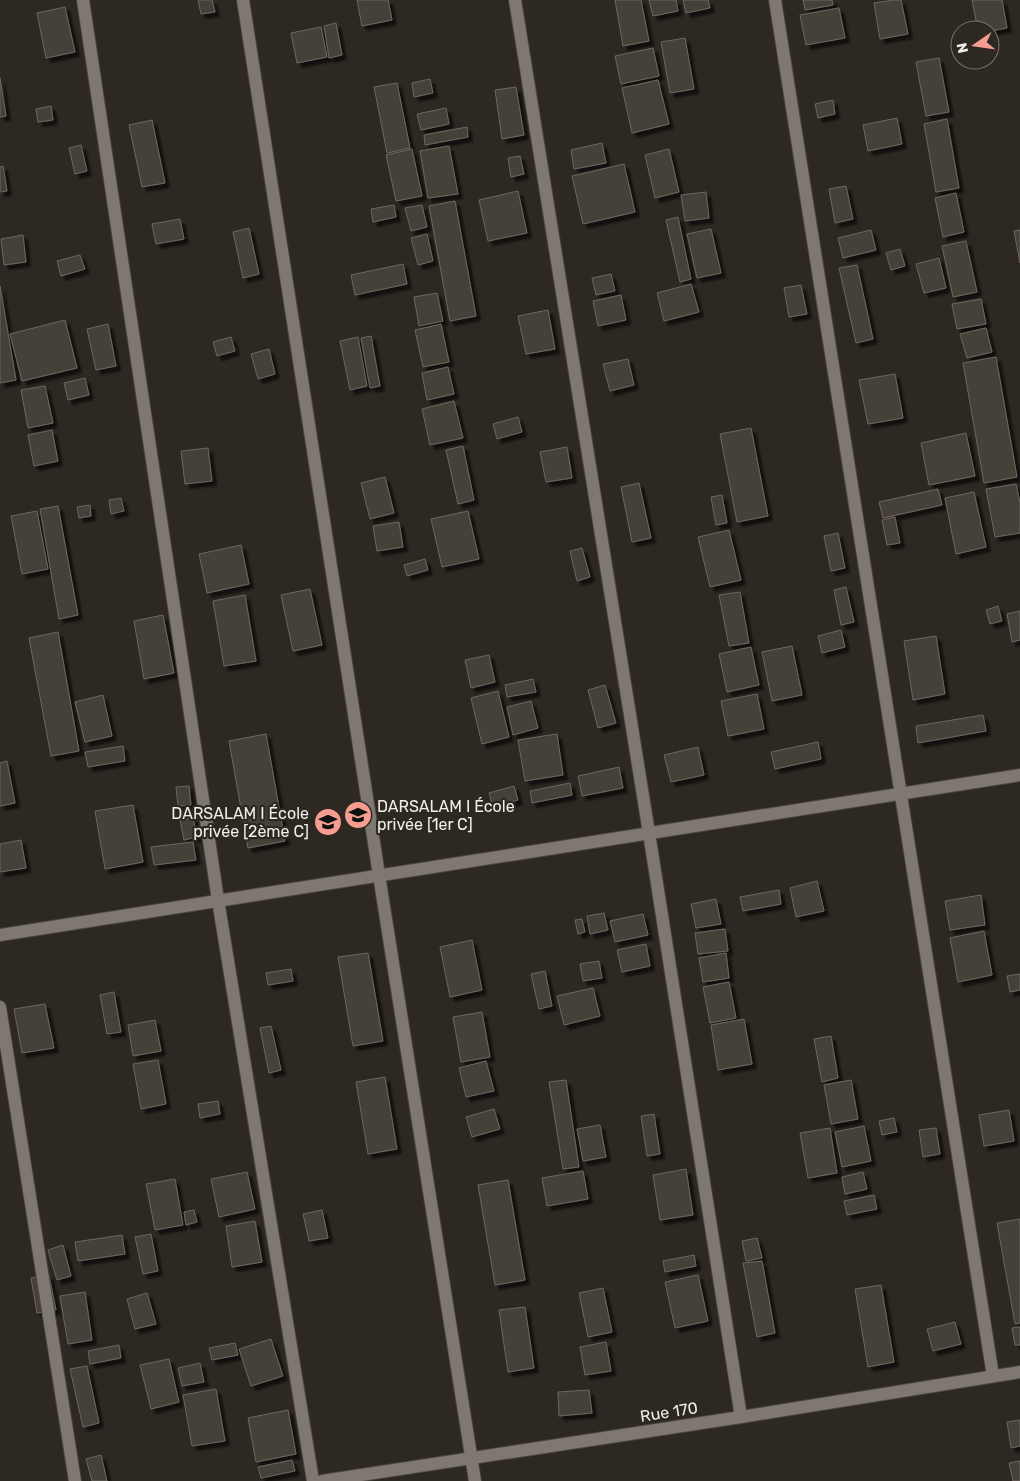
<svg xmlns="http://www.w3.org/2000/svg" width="1020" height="1481" viewBox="0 0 1020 1481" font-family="Rubik,sans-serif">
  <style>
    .building { fill: #453f39; stroke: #6e6760; filter: url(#shadow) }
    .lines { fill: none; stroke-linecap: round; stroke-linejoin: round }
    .minor-casing { stroke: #4b4540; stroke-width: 14 }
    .minor { stroke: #7f7871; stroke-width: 12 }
    .labels { text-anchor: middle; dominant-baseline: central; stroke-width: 4.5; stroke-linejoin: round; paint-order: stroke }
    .poi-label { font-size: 16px; fill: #f1ede9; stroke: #2d2822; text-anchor: start }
    .street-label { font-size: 16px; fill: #f1ede9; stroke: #2d2822 }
  </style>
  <defs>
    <filter id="shadow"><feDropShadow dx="4.5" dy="4.5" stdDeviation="1" flood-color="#0009"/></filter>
  </defs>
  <rect width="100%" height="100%" fill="#2d2822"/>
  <g class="building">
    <polygon points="198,0 212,0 215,12 201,14"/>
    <polygon points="357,0 388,0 392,20 362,26"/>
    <polygon points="615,0 641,0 649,41 623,46"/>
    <polygon points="649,0 676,0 678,11 653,16"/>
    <polygon points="683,0 708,0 710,8 686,13"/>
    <polygon points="803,0 832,0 833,5 805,10"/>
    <polygon points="894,0 901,0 908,34 880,39 874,3"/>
    <polygon points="972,0 1002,0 1007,28 990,31 990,30 978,30"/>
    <polygon points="65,7 75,52 46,58 37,13"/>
    <polygon points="839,8 845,38 806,45 800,15"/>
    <polygon points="336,23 342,55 329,58 324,26"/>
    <polygon points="321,27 327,57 297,63 291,33"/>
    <polygon points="685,38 694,89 670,93 661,42"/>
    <polygon points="653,48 659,76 621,84 615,56"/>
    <polygon points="939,58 949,112 926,116 916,62"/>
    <polygon points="0,78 6,116 0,117"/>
    <polygon points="430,79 433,93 414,97 412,83"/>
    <polygon points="658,80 669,124 632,133 622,88"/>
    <polygon points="397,83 410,148 387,153 374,87"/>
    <polygon points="516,87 524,135 502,139 495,90"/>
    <polygon points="833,100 835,114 818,118 815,104"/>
    <polygon points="51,106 53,120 38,122 36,109"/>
    <polygon points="446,108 449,124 421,130 417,114"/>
    <polygon points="897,118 902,144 868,151 863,125"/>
    <polygon points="947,119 959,188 936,192 924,124"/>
    <polygon points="152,120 165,183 142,187 129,125"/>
    <polygon points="467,127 468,137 425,145 424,135"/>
    <polygon points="602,143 606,163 574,169 571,150"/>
    <polygon points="81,145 87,171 75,174 69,148"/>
    <polygon points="449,146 458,194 428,198 420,151"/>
    <polygon points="412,149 422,196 396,201 386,155"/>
    <polygon points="669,149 679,192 655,198 645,155"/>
    <polygon points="520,156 524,174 511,177 508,158"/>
    <polygon points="624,164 635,212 583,224 572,176"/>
    <polygon points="3,166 7,191 0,192 0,167"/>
    <polygon points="846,186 853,219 835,223 829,189"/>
    <polygon points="518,191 527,233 488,241 479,200"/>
    <polygon points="706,192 709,218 685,221 681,195"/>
    <polygon points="956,193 964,232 943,237 935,198"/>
    <polygon points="455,201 476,316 450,321 429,206"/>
    <polygon points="394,205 396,217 373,222 371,209"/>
    <polygon points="422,205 427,227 411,231 405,208"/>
    <polygon points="678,217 691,279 680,282 666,220"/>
    <polygon points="180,219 184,239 156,244 152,224"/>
    <polygon points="249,228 259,274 243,278 233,232"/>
    <polygon points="711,229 721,273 697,278 687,234"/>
    <polygon points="871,230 876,250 843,258 838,238"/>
    <polygon points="1020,230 1020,263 1014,231"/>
    <polygon points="427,234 433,261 418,265 411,238"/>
    <polygon points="23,235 26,262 4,265 1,239"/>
    <polygon points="966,241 977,292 953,297 942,246"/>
    <polygon points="900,249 905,266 891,270 886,253"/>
    <polygon points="80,255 85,269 61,276 57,261"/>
    <polygon points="939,258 946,288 924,293 916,264"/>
    <polygon points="403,264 407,284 355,295 351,275"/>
    <polygon points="857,265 873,339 856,343 839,268"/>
    <polygon points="611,274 615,291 596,295 592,278"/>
    <polygon points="691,284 699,312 664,321 657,293"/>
    <polygon points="801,285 807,314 789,317 784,288"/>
    <polygon points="0,286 16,380 0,383"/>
    <polygon points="437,293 443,321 419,326 414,297"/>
    <polygon points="621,295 626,320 598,326 593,301"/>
    <polygon points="981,299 986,324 957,329 952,304"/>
    <polygon points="548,310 555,349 526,354 518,316"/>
    <polygon points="65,320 77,368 22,381 10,334"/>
    <polygon points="108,324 116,366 96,370 87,329"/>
    <polygon points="441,324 449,362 423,367 415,330"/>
    <polygon points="986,328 992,352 967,358 960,334"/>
    <polygon points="371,336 380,386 370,388 361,338"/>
    <polygon points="231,337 235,351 217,356 213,342"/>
    <polygon points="358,337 367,386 350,390 340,341"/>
    <polygon points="269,349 275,374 258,379 251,354"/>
    <polygon points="996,357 1017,477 984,483 963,363"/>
    <polygon points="628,359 634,385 610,391 603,364"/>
    <polygon points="448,367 454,394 427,400 422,373"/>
    <polygon points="895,374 903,418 868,424 859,380"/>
    <polygon points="85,378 89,395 68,400 64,383"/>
    <polygon points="45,386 53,423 28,428 21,390"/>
    <polygon points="454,401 463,438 430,445 422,409"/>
    <polygon points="518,417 522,432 497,439 493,424"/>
    <polygon points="751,428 768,516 737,522 720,434"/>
    <polygon points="52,430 58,461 34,466 28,435"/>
    <polygon points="966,433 975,476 929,485 921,443"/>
    <polygon points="463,446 474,500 458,504 446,450"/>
    <polygon points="567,447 572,478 546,482 540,452"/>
    <polygon points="208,448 212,481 185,484 181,451"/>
    <polygon points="385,477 394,513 370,519 361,483"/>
    <polygon points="639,483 651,538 632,542 621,487"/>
    <polygon points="1016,484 1020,503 1020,533 995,537 986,489"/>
    <polygon points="938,489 942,505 883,518 879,502"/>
    <polygon points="974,492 986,547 956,554 945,498"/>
    <polygon points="722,495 727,523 716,525 711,497"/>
    <polygon points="121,498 124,511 111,514 109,500"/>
    <polygon points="90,505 91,516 79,518 77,507"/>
    <polygon points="58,506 78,615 59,619 40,509"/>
    <polygon points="37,511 48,569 22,574 11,516"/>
    <polygon points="468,511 479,559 442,567 431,519"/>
    <polygon points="895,517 900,543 887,545 882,520"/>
    <polygon points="399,522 403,547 377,551 373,526"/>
    <polygon points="729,530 741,580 710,587 698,537"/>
    <polygon points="838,533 845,568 831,571 824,536"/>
    <polygon points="241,545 249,584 207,593 199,554"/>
    <polygon points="582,548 590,577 577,581 570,551"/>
    <polygon points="425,559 428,570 407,576 404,565"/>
    <polygon points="846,587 854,622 841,625 834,590"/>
    <polygon points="310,589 322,645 293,651 281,595"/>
    <polygon points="740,592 749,643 729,646 719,595"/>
    <polygon points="245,595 256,661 224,666 213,601"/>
    <polygon points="998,606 1002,621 990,624 986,610"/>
    <polygon points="1020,611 1020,640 1012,642 1007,614"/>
    <polygon points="163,615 174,673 144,679 134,621"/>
    <polygon points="841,630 845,647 822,653 818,636"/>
    <polygon points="58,632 79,751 51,756 29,638"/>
    <polygon points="936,636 945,694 913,700 904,641"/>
    <polygon points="792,646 802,695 772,701 762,652"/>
    <polygon points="751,647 759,685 727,692 719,654"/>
    <polygon points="489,655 495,682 471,688 465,660"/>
    <polygon points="533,679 536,692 507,697 505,685"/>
    <polygon points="605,685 616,723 598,728 588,690"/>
    <polygon points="498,691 509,737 482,744 471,698"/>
    <polygon points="757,694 764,729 728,736 721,701"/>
    <polygon points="103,695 112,736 85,742 75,702"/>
    <polygon points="531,701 538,728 513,735 507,707"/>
    <polygon points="983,715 986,731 918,743 916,726"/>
    <polygon points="266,734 285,841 248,848 229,741"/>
    <polygon points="557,734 563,775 525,781 518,740"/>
    <polygon points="818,742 821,759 775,769 771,752"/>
    <polygon points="123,746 125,761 88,767 85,752"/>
    <polygon points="698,747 704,775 671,782 664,755"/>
    <polygon points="7,761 15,803 0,806 0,763"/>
    <polygon points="619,767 623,788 582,796 578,776"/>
    <polygon points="570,783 572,795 532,803 530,791"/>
    <polygon points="189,786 191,805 178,806 176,787"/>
    <polygon points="514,786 518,800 493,807 489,793"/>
    <polygon points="133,805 143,862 105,869 95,811"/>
    <polygon points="193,818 197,837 184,840 180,820"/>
    <polygon points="21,840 26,868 0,872 0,844"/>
    <polygon points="193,842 196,860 154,865 151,847"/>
    <polygon points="817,881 824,911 796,917 790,888"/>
    <polygon points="779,890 781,904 743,911 740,897"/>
    <polygon points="981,895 985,925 950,930 945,901"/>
    <polygon points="716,899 721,924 696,928 691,904"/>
    <polygon points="604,913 608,930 590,934 587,916"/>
    <polygon points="643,914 648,935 615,942 610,921"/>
    <polygon points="582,919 585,932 578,934 575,920"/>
    <polygon points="725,929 728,951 698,954 695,933"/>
    <polygon points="984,931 992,975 958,982 950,938"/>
    <polygon points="472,940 482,990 450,997 440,947"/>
    <polygon points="646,944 650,966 622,972 617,950"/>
    <polygon points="368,953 383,1041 353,1046 338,957"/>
    <polygon points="726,953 729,978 703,982 699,958"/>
    <polygon points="599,961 602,978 583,981 580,964"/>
    <polygon points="291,969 293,981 268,985 266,973"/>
    <polygon points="545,971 552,1006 539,1009 531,974"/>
    <polygon points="1020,974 1020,990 1010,992 1007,976"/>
    <polygon points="729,982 736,1018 710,1023 703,987"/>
    <polygon points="593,988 600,1016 564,1025 557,996"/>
    <polygon points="114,992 121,1032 107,1034 100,995"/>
    <polygon points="45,1004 54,1048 22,1053 14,1009"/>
    <polygon points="482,1012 490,1057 461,1062 453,1017"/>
    <polygon points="744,1019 752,1064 718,1070 711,1025"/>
    <polygon points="155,1020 161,1051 133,1056 128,1025"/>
    <polygon points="271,1026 281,1070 269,1073 260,1028"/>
    <polygon points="831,1036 838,1078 822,1082 814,1039"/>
    <polygon points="158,1060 166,1104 141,1109 133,1064"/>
    <polygon points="486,1061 494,1091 466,1097 459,1068"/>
    <polygon points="385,1077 397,1149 368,1154 356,1082"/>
    <polygon points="566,1080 579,1167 563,1169 549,1082"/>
    <polygon points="851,1080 858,1119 831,1124 824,1085"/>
    <polygon points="218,1101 220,1114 200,1118 198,1104"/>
    <polygon points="494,1109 500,1129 472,1137 466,1117"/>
    <polygon points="1009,1110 1014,1141 984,1146 979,1115"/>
    <polygon points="654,1114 660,1154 647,1156 641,1116"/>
    <polygon points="894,1118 897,1132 882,1135 879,1121"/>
    <polygon points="600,1125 606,1157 583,1161 577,1129"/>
    <polygon points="864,1126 871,1161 842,1167 835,1132"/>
    <polygon points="830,1128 837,1173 808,1178 800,1133"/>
    <polygon points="936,1128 940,1154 923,1157 919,1130"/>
    <polygon points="686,1169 693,1215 660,1220 653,1175"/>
    <polygon points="583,1171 588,1199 547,1206 542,1178"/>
    <polygon points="247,1172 255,1209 219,1217 211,1179"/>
    <polygon points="863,1172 867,1189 845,1194 842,1177"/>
    <polygon points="175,1179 183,1225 155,1230 146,1184"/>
    <polygon points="508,1180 525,1280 495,1285 478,1185"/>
    <polygon points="874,1195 877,1209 847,1215 844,1201"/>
    <polygon points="194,1210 197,1222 186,1225 184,1212"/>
    <polygon points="322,1210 328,1238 309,1241 303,1214"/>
    <polygon points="1020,1219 1020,1323 1015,1324 997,1223"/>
    <polygon points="255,1221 262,1262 232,1267 226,1226"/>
    <polygon points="151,1234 158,1271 143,1274 135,1237"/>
    <polygon points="122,1235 125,1254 78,1261 75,1242"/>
    <polygon points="757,1238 762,1258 746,1261 742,1241"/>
    <polygon points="63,1245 71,1276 57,1280 48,1250"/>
    <polygon points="694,1255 696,1266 665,1272 663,1261"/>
    <polygon points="762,1261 775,1333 757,1337 743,1263"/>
    <polygon points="49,1275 56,1310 37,1313 31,1278"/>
    <polygon points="698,1275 708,1321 675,1328 665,1282"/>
    <polygon points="881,1285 894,1362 868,1367 855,1289"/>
    <polygon points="603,1288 612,1332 588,1337 579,1293"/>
    <polygon points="85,1292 92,1340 68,1344 60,1296"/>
    <polygon points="147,1293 156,1324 135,1329 127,1299"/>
    <polygon points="525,1307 534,1368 508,1372 499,1310"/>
    <polygon points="955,1322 961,1344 933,1351 927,1329"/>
    <polygon points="1020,1327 1020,1345 1015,1345 1012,1328"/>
    <polygon points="271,1339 283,1376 251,1386 239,1349"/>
    <polygon points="606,1342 611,1371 585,1375 580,1347"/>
    <polygon points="235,1343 238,1355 212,1360 209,1348"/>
    <polygon points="119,1345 121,1358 90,1364 88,1351"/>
    <polygon points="169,1359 179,1402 151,1409 140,1365"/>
    <polygon points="200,1363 204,1382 182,1386 178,1368"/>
    <polygon points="87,1366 99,1423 83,1427 70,1369"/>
    <polygon points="216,1389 225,1441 192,1446 183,1395"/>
    <polygon points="589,1390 592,1413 559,1416 558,1392"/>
    <polygon points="288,1410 296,1454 256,1462 248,1418"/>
    <polygon points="1020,1420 1020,1446 1011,1448 1007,1422"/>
    <polygon points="101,1455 107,1481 92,1481 86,1459"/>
    <polygon points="292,1460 295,1471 261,1478 258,1467"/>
    <polygon points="1020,1461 1020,1481 1013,1481 1009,1463"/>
  </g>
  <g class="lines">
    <g class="minor-casing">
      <g id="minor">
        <polyline points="83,0 218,900 313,1481"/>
        <polyline points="243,0 379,875 475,1481"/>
        <polyline points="515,0 649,833 741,1417"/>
        <polyline points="775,0 993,1376"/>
        <polyline points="0,935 1020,775"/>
        <polyline points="0,1007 75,1481"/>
        <polyline points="322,1481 741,1417 1020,1372"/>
      </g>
    </g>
    <use href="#minor" class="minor"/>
  </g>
  <defs>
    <g id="school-disc" transform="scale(1.4375)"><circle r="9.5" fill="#f59d90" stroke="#2d2822"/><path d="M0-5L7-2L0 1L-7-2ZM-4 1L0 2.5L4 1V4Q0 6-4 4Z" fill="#111"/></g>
  </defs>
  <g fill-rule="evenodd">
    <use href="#school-disc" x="358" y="815"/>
    <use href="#school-disc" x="328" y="822"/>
  </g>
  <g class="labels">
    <g class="poi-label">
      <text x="377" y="806">DARSALAM I École<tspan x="377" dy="18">privée [1er C]</tspan></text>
      <text x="309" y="813" text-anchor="end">DARSALAM I École<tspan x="309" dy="18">privée [2ème C]</tspan></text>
    </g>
    <g class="street-label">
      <text transform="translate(669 1412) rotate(-9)">Rue 170</text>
    </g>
  </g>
  <g transform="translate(975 45) rotate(257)"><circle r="24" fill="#2d2822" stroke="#7b7772"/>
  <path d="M0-4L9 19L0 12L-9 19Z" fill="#f59d90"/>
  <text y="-8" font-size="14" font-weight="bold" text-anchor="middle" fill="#f1ede9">N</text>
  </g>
</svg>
